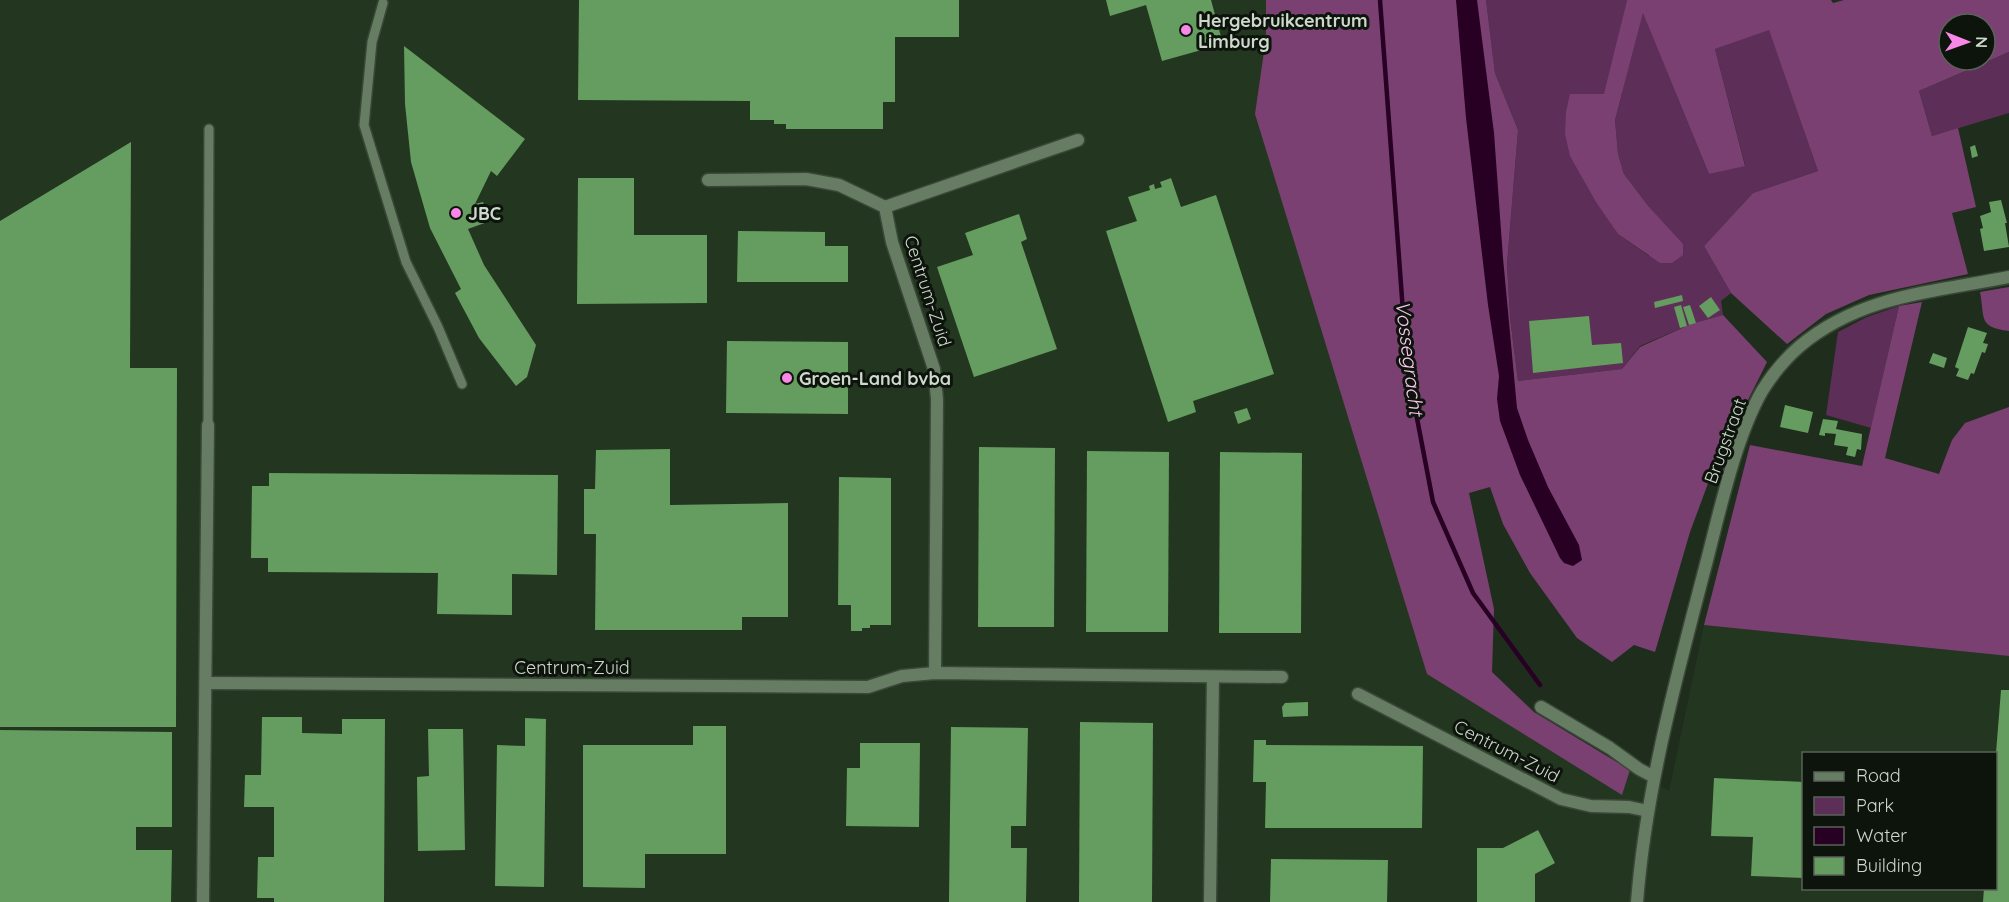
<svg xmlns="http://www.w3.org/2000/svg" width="2009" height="902" viewBox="0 0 2009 902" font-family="Quicksand,sans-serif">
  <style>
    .built { fill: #233720; fill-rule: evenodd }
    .green { fill: #5d2e57 }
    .forest { fill: #7b4072; fill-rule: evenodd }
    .water { fill: #280024 }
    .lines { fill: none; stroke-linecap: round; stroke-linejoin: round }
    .stream { stroke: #280024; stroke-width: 4.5 }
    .building { fill: #659c5f }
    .service-casing { stroke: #3a4838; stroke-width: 12 }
    .minor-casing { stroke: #3a4838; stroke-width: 15 }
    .tertiary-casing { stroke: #3a4838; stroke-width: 15 }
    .service { stroke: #667d63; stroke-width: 9 }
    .minor { stroke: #667d63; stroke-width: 12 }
    .tertiary { stroke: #667d63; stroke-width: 12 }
    .poi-dot { fill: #f987e8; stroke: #0d140c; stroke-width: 2 }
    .labels { text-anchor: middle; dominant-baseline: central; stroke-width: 6; stroke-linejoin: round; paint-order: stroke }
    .poi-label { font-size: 18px; font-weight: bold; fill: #ced8cc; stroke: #0d140c; text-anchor: start }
    .street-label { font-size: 18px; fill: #ced8cc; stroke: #0d140c }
    .water-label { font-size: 20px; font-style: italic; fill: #fcc7f2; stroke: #0d140c }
  </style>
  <rect width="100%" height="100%" fill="#1e2d1c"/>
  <path class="built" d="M0,0H1266V38L1427,674L1622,794L1630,770L1669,791L1704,625L2009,656V902H0ZM1804,754H1996V888H1804Z"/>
  <g class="green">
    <polygon points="1486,0 1627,0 1585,182 1618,234 1649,256 1649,207 1624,174 1618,154 1615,120 1643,12 1709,174 1745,165 1715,49 1769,29 1818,171 1753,193 1704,246 1731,293 1721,301 1723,315 1691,324 1640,346 1622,369 1518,381 1510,318 1507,264 1518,130 1495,73"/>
    <polygon points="2009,52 2009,113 1932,136 1919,91"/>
    <polygon points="1899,306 1871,428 1826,415 1838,332 1867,317"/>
  </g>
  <g class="forest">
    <polygon points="1266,0 1486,0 1495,73 1518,130 1507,264 1510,318 1518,381 1622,369 1640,347 1691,324 1723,315 1767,362 1713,470 1690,532 1655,652 1634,645 1612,662 1577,638 1530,573 1503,524 1490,487 1469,493 1494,609 1492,672 1534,712 1630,770 1622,795 1427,674 1255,114 1266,38"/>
    <path d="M1627,0H1831L1833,3L1844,0H2009V52L1919,91L1932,136L1958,128L1976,207L1952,213L1968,274L1869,295L1826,314L1787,344L1731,293L1704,246L1753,193L1818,171L1769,30L1715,49L1745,166L1709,174L1643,13L1615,120L1618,154L1624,174L1649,207L1683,244V255L1672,263H1660L1618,234L1596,202L1570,156L1565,134L1566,112L1570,94H1604ZM1949,24H1985V60H1949Z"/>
    <path d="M2009,287V331C1978,327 1985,319 1980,292Z"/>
    <polygon points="1922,302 1885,458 1939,474 1952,440 1965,423 2009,407 2009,656 1704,625 1750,445 1862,466 1899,306"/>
  </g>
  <polygon class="water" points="1456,0 1477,0 1494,133 1503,258 1517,408 1528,440 1548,487 1579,545 1582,560 1573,566 1564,563 1560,558 1520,475 1500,421 1497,399 1499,376 1488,305 1466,118"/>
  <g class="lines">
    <polyline class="stream" points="1380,0 1407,366 1433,502 1473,593 1540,685"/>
  </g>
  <g class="building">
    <polygon points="579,0 959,0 959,37 895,37 895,102 883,102 883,129 786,129 786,124 774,124 774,120 750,120 750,101 578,100"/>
    <polygon points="1106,0 1211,0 1223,44 1162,61 1146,5 1110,16"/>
    <polygon points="404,46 525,139 497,176 491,171 475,204 483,202 490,221 468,229 484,265 536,345 527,377 516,386 479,338 455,293 461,289 430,228 411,162 405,104"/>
    <polygon points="131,142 130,368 177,368 176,727 0,727 0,221"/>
    <polygon points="1975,145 1978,156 1972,158 1970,147"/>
    <polygon points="578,178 634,178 634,235 707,235 707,303 577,304"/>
    <polygon points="1171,178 1181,207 1216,195 1274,374 1193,401 1196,412 1168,422 1106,231 1137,221 1128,197 1150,190 1149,186 1154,184 1155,189 1162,187 1160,182"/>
    <polygon points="2001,200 2007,223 2005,223 2009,247 1984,251 1980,229 1983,228 1980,216 1991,212 1989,202"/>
    <polygon points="1019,214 1027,239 1021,242 1057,349 974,377 937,267 973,255 965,233"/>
    <polygon points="738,231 825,232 825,246 848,246 848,282 737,282"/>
    <polygon points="1682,295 1683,301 1655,308 1654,302"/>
    <polygon points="1711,297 1720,310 1708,318 1699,306"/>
    <polygon points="1681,305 1687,326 1680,328 1674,307"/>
    <polygon points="1690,305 1696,323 1689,325 1683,307"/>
    <polygon points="1589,316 1592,345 1621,343 1623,363 1533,373 1529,321"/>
    <polygon points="1968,327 1987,333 1983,343 1988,344 1985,353 1982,352 1974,374 1971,373 1968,380 1956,376 1959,369 1955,367"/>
    <polygon points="727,341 848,342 848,414 726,413"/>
    <polygon points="1933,353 1947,358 1944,368 1929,363"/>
    <polygon points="1785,405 1813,412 1808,433 1780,427"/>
    <polygon points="1247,408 1251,419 1238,424 1234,412"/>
    <polygon points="1823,419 1838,421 1836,429 1862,434 1861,450 1857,449 1855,457 1846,455 1848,447 1834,445 1836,434 1825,433 1825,436 1819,435"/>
    <polygon points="979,447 1055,448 1054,627 978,627"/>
    <polygon points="670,449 670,505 788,503 788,617 742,617 742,630 595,630 596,534 584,534 584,489 595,489 596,450"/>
    <polygon points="1087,451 1169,452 1168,632 1086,632"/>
    <polygon points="1220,452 1302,453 1301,633 1219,633"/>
    <polygon points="269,473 558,475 557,575 512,574 512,615 437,614 438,573 268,572 268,558 251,558 252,486 269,486"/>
    <polygon points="839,477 891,478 891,625 870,625 870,628 862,628 862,631 851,631 851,605 838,605"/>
    <polygon points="2001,690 2009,690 2009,902 1983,902 1984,888 1996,888 1996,753"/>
    <polygon points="1308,702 1308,716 1283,717 1282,707 1285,703"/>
    <polygon points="262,717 302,717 302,733 342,734 342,719 385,719 384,902 274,902 274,898 257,898 258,857 274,857 274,807 244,807 245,775 261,775"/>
    <polygon points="525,718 546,719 544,887 495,886 497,745 525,746"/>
    <polygon points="1080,722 1153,723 1152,902 1079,902"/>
    <polygon points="693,726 726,726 726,854 645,854 645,888 583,887 583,745 693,745"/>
    <polygon points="951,727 1028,728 1026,826 1011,826 1011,848 1027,848 1026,902 949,902"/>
    <polygon points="428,729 463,729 465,850 418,851 417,777 429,776"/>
    <polygon points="0,730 172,732 172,827 136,827 136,850 172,850 171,902 0,902"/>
    <polygon points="1254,740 1266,740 1266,745 1423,746 1422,828 1265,828 1266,782 1253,782"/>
    <polygon points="860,743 920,743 919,827 846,826 847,768 860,768"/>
    <polygon points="1714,778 1804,782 1804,878 1751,876 1753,837 1711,836"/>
    <polygon points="1538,830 1555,863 1535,874 1535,902 1477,902 1477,848 1503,848"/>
    <polygon points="1271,859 1388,860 1387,902 1270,902"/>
  </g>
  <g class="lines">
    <g class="service-casing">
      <g id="service">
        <polyline points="383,3 372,42 364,125 406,262 438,327 462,384"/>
        <polyline points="208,425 209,129"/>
      </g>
    </g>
    <g class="minor-casing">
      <g id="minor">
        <polyline points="708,180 806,179 839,185 885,207 892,242 934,369 937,399 935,673"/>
        <polyline points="885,207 1078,140"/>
        <polyline points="206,683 868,687 902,676 935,673 1282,677"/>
        <polyline points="1358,694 1561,799 1591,806 1629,807 1648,811"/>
        <polyline points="1541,707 1610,748 1639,769 1654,777"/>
        <polyline points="203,902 208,425"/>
        <polyline points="1210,902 1213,677"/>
      </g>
    </g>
    <g class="tertiary-casing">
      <path id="tertiary" d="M1637,902C1646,787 1677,675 1706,564C1720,510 1735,439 1762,391C1772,375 1786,358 1800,346C1861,295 1934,292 2009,277"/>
    </g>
    <use href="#service" class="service"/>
    <use href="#minor" class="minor"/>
    <use href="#tertiary" class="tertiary"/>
  </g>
  <g class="poi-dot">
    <circle cx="1186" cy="30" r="6"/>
    <circle cx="456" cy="213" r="6"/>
    <circle cx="787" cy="378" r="6"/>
  </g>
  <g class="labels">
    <g class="poi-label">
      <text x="1198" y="20">Hergebruikcentrum<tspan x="1198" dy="21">Limburg</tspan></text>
      <text x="468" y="213">JBC</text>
      <text x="799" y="378">Groen-Land bvba</text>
    </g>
    <g class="street-label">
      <text transform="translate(928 291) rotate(72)">Centrum-Zuid</text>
      <text transform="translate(1725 441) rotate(-70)">Brugstraat</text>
      <text x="572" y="667">Centrum-Zuid</text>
      <text transform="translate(1507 751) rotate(27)">Centrum-Zuid</text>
    </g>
    <g class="water-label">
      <text transform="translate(1410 358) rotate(83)">Vossegracht</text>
    </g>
  </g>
  <rect x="1802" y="752" width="195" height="138" fill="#0d140c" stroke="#5a6259" stroke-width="1.5"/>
  <rect x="1814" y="772" width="30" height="9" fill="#667d63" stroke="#5a6259" stroke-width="1.5"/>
  <text x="1856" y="782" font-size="18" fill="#ced8cc">Road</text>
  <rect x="1814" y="797" width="30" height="18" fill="#5d2e57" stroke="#5a6259" stroke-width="1.5"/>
  <text x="1856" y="812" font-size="18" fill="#ced8cc">Park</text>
  <rect x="1814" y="827" width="30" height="18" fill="#280024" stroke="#5a6259" stroke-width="1.5"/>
  <text x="1856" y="842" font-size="18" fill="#ced8cc">Water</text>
  <rect x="1814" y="857" width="30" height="18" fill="#659c5f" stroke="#5a6259" stroke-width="1.5"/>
  <text x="1856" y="872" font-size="18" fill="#ced8cc">Building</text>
  <g transform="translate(1967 42) rotate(91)"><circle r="28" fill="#0d140c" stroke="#5a6259" stroke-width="1.5"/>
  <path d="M0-4.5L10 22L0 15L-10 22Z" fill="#f987e8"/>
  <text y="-9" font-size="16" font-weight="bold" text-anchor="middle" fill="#ced8cc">N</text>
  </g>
</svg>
